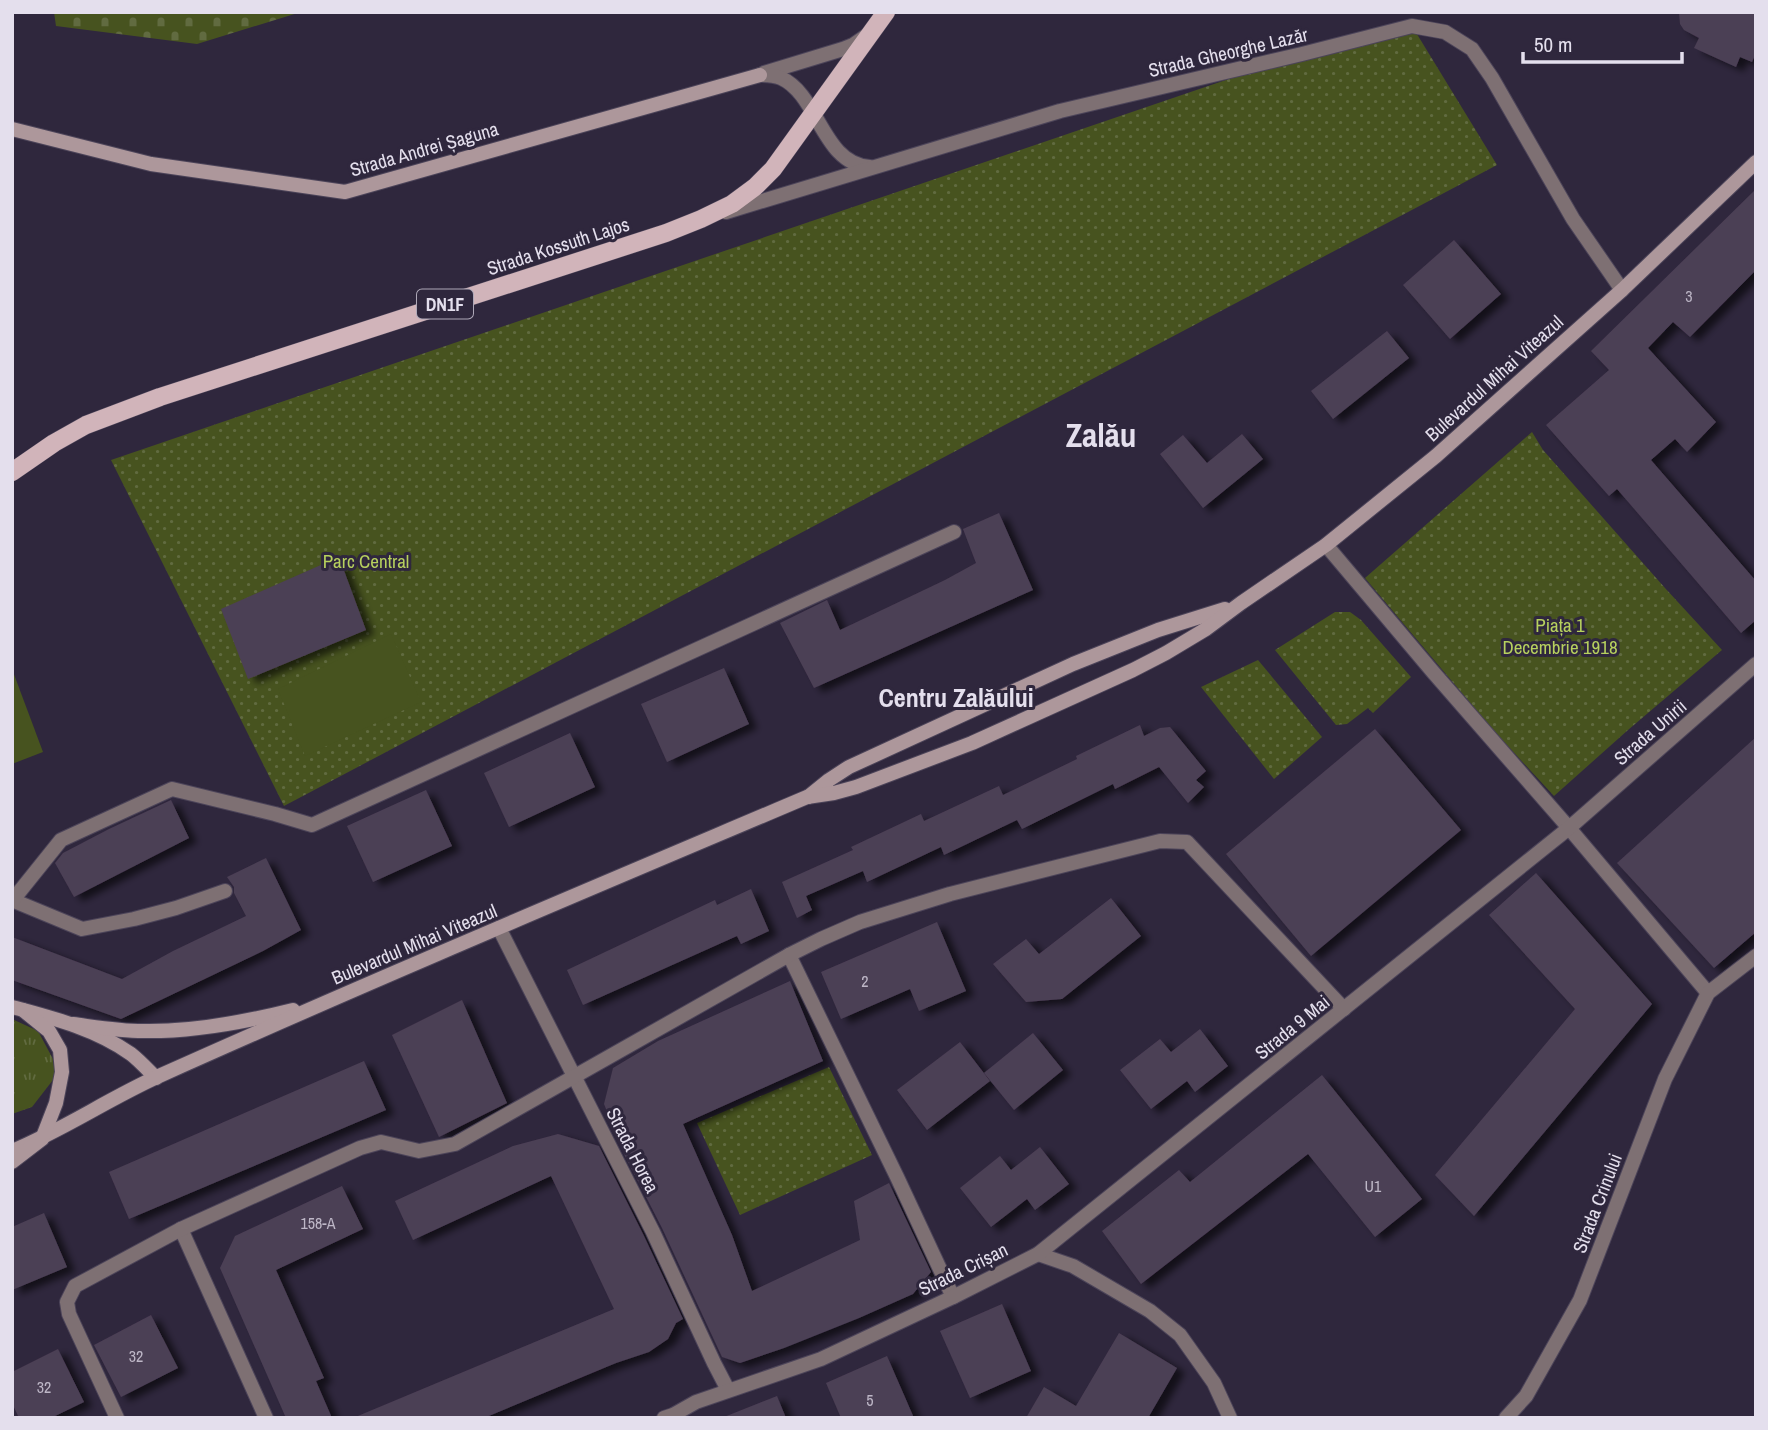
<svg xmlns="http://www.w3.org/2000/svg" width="1768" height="1430" viewBox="0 0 1768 1430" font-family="'Archivo Narrow',sans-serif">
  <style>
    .grass { fill: url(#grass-tufts) }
    .cemetery { fill: url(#cemetery-stones) }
    .park { fill: url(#park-dots) }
    .pitch { fill: #47531f }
    .building { fill: #4c3f55; filter: url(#shadow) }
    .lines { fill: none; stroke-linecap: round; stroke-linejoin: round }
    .street-casing { stroke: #4c4459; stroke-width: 16 }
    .secondary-casing { stroke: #4c4459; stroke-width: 16 }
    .primary-casing { stroke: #4c4459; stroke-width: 19 }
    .street { stroke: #7e7073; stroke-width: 14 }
    .secondary { stroke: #ad979b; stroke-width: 14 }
    .primary { stroke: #d1b4ba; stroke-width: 18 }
    .labels { text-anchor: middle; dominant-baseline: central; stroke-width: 6; stroke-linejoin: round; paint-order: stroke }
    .number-label { font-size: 16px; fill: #beb7c7 }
    .shield { fill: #2f273d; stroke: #aea8b8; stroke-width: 2 }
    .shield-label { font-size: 18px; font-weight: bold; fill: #e4dfed }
    .street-label { font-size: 19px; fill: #e4dfed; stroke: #2f273d }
    .park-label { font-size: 19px; fill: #b7d15e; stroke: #2f273d }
    .district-label { font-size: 26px; font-weight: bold; fill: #e4dfed; stroke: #2f273d }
    .town-label { font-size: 33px; font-weight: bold; fill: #e4dfed; stroke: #2f273d }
  </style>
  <defs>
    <pattern id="grass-tufts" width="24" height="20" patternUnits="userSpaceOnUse" patternTransform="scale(1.75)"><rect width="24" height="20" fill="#47531f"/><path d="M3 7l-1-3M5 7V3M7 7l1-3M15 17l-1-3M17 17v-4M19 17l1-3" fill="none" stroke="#616b40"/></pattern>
    <pattern id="cemetery-stones" width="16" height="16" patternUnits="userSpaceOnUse" patternTransform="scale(1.75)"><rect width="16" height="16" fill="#47531f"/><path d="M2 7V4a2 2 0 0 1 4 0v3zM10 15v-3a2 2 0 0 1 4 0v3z" fill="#616b40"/></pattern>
    <pattern id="park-dots" width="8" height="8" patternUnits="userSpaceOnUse" patternTransform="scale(1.75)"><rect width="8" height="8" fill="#47531f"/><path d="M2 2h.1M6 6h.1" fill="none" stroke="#616b40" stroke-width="1.8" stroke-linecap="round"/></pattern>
    <filter id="shadow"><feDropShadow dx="8" dy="4.5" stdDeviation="3.5" flood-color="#0009"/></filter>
  </defs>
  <rect width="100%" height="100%" fill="#2f273d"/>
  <polygon class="grass" points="12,1019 38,1031 53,1059 56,1076 32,1107 12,1114"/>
  <polygon class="cemetery" points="54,12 301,12 197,44 56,26"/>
  <g class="park">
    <polygon points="1412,26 1497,165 284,806 111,460 1302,54"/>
    <polygon points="1532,432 1543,450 1665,588 1722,650 1628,730 1554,796 1493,730 1365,578"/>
    <polygon points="1335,612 1350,612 1361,620 1411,677 1373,713 1368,708 1347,724 1336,725 1275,650"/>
    <polygon points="1258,660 1322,737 1274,779 1201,687"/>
    <polygon points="829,1067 872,1155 740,1215 697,1123"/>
  </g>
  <g class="pitch">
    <polygon points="391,634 421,702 305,756 278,689"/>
    <polygon points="12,669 43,752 12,764"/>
  </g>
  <g class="building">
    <polygon points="1679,12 1756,12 1756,53 1752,62 1740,57 1736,67 1694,48 1699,38 1684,30 1680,24"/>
    <polygon points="1756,189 1756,270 1690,337 1673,322 1648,348 1716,422 1687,452 1675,439 1651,460 1756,581 1756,620 1741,633 1617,489 1609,496 1546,425 1609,370 1591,351"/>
    <polygon points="1454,240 1501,294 1450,339 1403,285"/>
    <polygon points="1387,331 1409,358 1333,419 1311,391"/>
    <polygon points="1242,434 1263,459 1203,508 1160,454 1183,435 1207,463"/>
    <polygon points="999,513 1033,590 814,688 780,623 827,600 840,630 945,580 976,563 963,529"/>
    <polygon points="339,557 366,630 248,679 221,609"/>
    <polygon points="724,668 749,724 667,762 641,704"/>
    <polygon points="1140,725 1144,736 1160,728 1170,727 1206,771 1196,780 1204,787 1188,803 1159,767 1115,789 1113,784 1022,829 1017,820 944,855 941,847 867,882 863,871 806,896 812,910 797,918 782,882 853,850 851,847 921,814 924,821 999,786 1003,795 1077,759 1076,756"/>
    <polygon points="1375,729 1461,830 1311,956 1226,854"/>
    <polygon points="570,733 595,787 509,827 484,773"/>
    <polygon points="1756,737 1756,932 1714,968 1617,863"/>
    <polygon points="426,790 452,846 373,882 347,826"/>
    <polygon points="171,800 189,838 74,897 55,863 63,853 109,829"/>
    <polygon points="266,858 301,930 263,951 190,986 121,1019 12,980 12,937 122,979 173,951 246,916 234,893 234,887 227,877"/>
    <polygon points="1536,873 1652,1004 1474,1216 1435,1175 1575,1009 1489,915"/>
    <polygon points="751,889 769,931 741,944 737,936 583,1005 567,970 715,900 717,905"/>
    <polygon points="1111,898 1141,936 1062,999 1026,1002 993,964 1026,939 1039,954"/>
    <polygon points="937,922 966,991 919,1011 910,989 841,1019 821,972"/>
    <polygon points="790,981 823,1061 683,1124 732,1235 752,1291 860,1240 854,1201 889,1183 931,1272 913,1294 859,1318 784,1348 740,1363 722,1357 662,1228 624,1154 604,1104 613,1068 658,1041"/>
    <polygon points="462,1000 507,1103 439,1137 392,1035"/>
    <polygon points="1200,1029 1228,1066 1195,1092 1187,1081 1151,1109 1120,1070 1160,1039 1171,1052"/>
    <polygon points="1033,1033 1063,1070 1014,1110 984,1073"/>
    <polygon points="960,1042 990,1081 927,1130 897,1090"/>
    <polygon points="364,1061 386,1110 129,1219 109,1172"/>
    <polygon points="1322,1075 1422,1199 1375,1237 1308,1154 1141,1284 1102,1231 1179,1170 1190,1182"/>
    <polygon points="558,1134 599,1146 644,1236 683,1319 676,1323 668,1339 649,1352 616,1363 484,1418 353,1418 614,1309 551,1176 413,1240 395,1201 513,1146"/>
    <polygon points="1040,1147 1069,1184 1035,1210 1027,1199 991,1227 960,1188 1000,1156 1011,1170"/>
    <polygon points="342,1186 363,1229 276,1270 324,1378 316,1381 332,1418 286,1418 220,1268 235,1236"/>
    <polygon points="44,1213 67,1267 12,1290 12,1227"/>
    <polygon points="1002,1304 1031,1371 970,1398 940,1331"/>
    <polygon points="151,1315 178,1368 121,1397 94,1345"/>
    <polygon points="1119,1333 1177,1368 1148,1418 1026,1418 1044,1387 1076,1406"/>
    <polygon points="58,1349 84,1402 51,1418 19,1418 12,1403 12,1372"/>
    <polygon points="887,1356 914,1418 841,1418 826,1383"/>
    <polygon points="777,1396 786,1418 724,1418 724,1417"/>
  </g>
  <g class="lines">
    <g class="street-casing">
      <g id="street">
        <polyline points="764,73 843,49 853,45 866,36"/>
        <path d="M760,75C767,75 774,75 781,78C819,95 822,164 870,167"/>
        <polyline points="726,212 1060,111 1302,54 1412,26 1445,32 1472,49 1492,78 1573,219 1622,290"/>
        <polyline points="1326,545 1433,672 1569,828 1708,993"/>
        <polyline points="12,900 82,929 134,919 176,908 225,891"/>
        <polyline points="12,901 61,840 172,789 275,814 312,825 954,532"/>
        <polyline points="499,928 653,1232 714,1363 728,1390"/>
        <polyline points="789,955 897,1177 953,1297"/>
        <polyline points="181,1229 266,1418"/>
        <polyline points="1038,1254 1073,1266 1150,1311 1180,1335 1214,1383 1230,1418"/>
        <polyline points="117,1418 69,1314 67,1302 75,1286 181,1229 360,1148 381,1142 419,1151 455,1144 789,955 821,939 860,922 950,894 1160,841 1187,842 1344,1009"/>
        <polyline points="664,1418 673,1415 696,1402 821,1359 953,1297 1038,1254 1569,828 1756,664"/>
        <polyline points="1506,1418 1526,1396 1580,1300 1665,1079 1708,993 1756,956"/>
      </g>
    </g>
    <g class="secondary-casing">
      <g id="secondary">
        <polyline points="12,129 151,164 345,192 760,75"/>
        <polyline points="808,797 829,780 849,767 1073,664 1158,630 1225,609"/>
        <path d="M12,1007C53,1018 96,1029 131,1054C140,1061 148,1070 156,1078"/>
        <path d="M73,1024C96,1027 119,1031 143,1031C193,1032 245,1022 293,1010"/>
        <path d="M12,1151C63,1130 108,1099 159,1076C373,980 590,889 807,797L834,793L856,787L972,743L1133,670L1166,653L1206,629L1241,603L1326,545L1436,456L1622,290L1756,162"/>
        <polyline points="12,1162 42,1139 56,1103 62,1072 60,1050 49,1031 23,1010"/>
      </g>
    </g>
    <g class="primary-casing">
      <polyline id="primary" points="12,472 54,443 86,425 160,397 666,233 701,219 732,204 755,187 773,169 886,12"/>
    </g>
    <use href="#street" class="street"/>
    <use href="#secondary" class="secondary"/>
    <use href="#primary" class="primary"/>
  </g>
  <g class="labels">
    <g class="number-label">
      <text x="1689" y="296">3</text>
      <text x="865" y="981">2</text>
      <text x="1373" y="1186">U1</text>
      <text x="318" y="1223">158-A</text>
      <text x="136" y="1356">32</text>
      <text x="44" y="1387">32</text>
      <text x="870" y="1400">5</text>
    </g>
    <rect class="shield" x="417" y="289.5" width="56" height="29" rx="5"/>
    <g class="shield-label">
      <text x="445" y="304">DN1F</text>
    </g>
    <g class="street-label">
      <text transform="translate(1228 52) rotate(-13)">Strada Gheorghe Lazăr</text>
      <text transform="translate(424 149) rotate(-16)">Strada Andrei Șaguna</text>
      <text transform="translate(558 246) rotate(-18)">Strada Kossuth Lajos</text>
      <text transform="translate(1494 378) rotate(-42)">Bulevardul Mihai Viteazul</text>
      <text transform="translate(1650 732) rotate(-41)">Strada Unirii</text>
      <text transform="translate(414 944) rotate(-23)">Bulevardul Mihai Viteazul</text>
      <text transform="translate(1292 1027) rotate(-39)">Strada 9 Mai</text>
      <text transform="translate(633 1150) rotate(63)">Strada Horea</text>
      <text transform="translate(1597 1203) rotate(-69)">Strada Crinului</text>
      <text transform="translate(963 1269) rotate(-26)">Strada Crișan</text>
    </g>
    <g class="park-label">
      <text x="366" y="561">Parc Central</text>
      <text x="1560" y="625">Piața 1<tspan x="1560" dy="22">Decembrie 1918</tspan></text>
    </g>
    <g class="district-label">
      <text x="956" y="697">Centru Zalăului</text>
    </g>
    <g class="town-label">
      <text x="1101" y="435">Zalău</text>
    </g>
  </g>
  <rect width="1768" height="1430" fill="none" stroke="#e4dfed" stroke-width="28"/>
  <path d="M1523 52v10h159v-10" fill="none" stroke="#e4dfed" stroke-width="3.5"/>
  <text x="1534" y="52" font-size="21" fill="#e4dfed" stroke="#2f273d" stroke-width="5" paint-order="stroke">50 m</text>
</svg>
